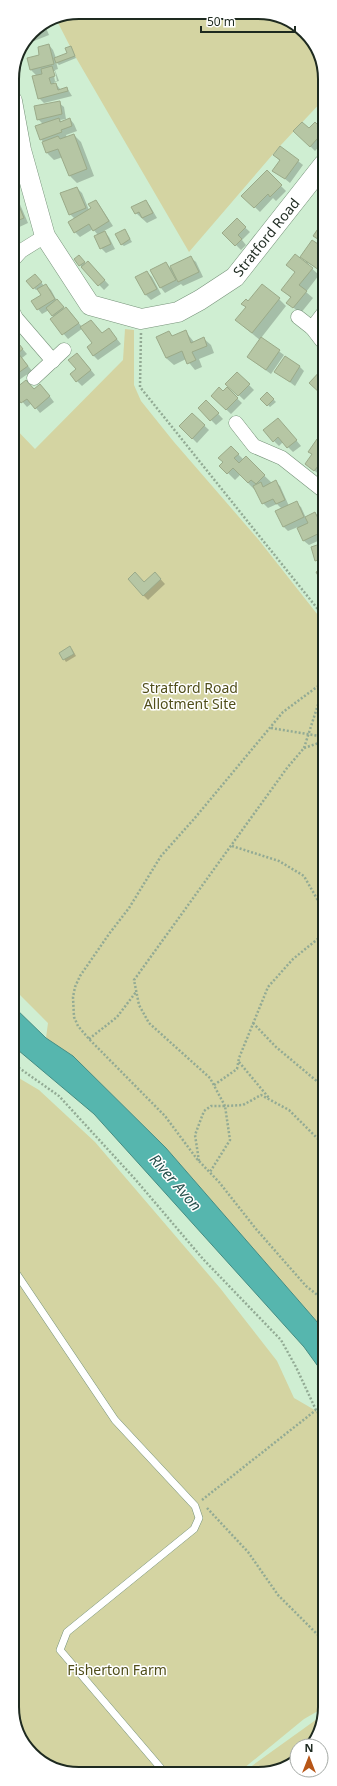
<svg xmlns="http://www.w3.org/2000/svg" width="337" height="1786" viewBox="0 0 337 1786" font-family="'Noto Sans',sans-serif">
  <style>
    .green { fill: #d4d4a2 }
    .water { fill: #56b6ae; stroke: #458c83 }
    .shadow { fill: #0003; fill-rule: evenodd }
    .building { fill: #b6c6a4; stroke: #9baa89 }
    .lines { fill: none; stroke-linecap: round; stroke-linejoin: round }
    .lane-casing { stroke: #77937a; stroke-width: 8 }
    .street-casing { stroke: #77937a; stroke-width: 15 }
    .secondary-casing { stroke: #77937a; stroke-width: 21 }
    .path { stroke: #92aa94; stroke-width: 2.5; stroke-dasharray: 2 2; stroke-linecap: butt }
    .lane { stroke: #fff; stroke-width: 7 }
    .street { stroke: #fff; stroke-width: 14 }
    .secondary { stroke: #fff; stroke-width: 20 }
    .labels { text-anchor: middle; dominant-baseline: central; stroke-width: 3; stroke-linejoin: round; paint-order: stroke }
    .street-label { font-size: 14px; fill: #1e2a20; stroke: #fff }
    .park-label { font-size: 14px; fill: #504e1a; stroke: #fff }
    .water-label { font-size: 15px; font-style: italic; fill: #28534f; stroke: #fff }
    .rim { fill: none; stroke: #1e2a20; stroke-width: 2 }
  </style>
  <rect width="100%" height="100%" fill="#cfeed2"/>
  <g class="green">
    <polygon points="275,14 308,35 324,70 324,99 280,146 189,252 75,56 55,17"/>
    <polygon points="125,329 134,330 134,385 141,401 174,442 258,539 325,624 325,1331 166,1148 73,1056 46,1038 48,1023 12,987 12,425 35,449 123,360"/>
    <polygon points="12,1074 39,1090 95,1142 220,1288 277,1361 294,1398 325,1416 325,1707 304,1719 238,1773 66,1773 29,1751 13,1716"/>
    <polygon points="324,1714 311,1746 297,1746 297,1757 267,1773 242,1773"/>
  </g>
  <polygon class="water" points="12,1005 46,1038 73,1056 166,1148 325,1331 325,1376 304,1347 94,1114 12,1045"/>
  <g class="shadow">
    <polygon points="44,23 49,35 34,41 29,37 32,31"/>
    <path d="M49,45L53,50L56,58L68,54L71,47L76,58L59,65L56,62L58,69L55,70L59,81L54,82L61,90L67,88L72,96L44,103L39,98L37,76L31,70ZM53,71H55L57,81H55Z"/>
    <polygon points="59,103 64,107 66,119 60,120 62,122 70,119 74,124 77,131 66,135 67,138 74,135 81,142 94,176 77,183 70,176 63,157 54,160 47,153 44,142 40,139 43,124 38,119"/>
    <polygon points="315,123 324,133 324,141 315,151 295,131 309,130"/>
    <polygon points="274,155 298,161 303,165 290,183 274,170 280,161"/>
    <polygon points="267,172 286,191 276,201 273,198 260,212 243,196"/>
    <polygon points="77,188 82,193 89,210 92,209 96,201 100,206 113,226 104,231 109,237 115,249 106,253 101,248 98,235 93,229 80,237 75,232 75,219 70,214"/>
    <polygon points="14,197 19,202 28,223 15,229 12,226 12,198"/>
    <polygon points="146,201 150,206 157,218 147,223 136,213"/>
    <polygon points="237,220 250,232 242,240 246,245 241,250 224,233"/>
    <polygon points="324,221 324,244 314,236"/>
    <polygon points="125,230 132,242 124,246 121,244"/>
    <polygon points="312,241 324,250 325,273 308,263 307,264 319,275 306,292 313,298 300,314 288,302 291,298 282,290 296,273 288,265 305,262 306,261 301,257"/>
    <polygon points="81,258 86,264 93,267 109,285 104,290 75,260"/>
    <polygon points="191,258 196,262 203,277 183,286 181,284 165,293 161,288 151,271 166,263 170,268"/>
    <polygon points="147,272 152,277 161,294 151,300 146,295 136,278"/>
    <polygon points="37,277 44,286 46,285 51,290 57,301 64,309 66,308 71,313 82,327 91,321 102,334 109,329 121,344 98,360 93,355 93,344 83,328 68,339 51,319 54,317 49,310 42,314 38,309 42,296 38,289 36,290 34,288"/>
    <polygon points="279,299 286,306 261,338 284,355 271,374 253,361 260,340 244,327 247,308 243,304"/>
    <polygon points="185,331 194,342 203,338 211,345 214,353 199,359 202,367 195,370 186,359 174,365 166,358 169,332 173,337"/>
    <polygon points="20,346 27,354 22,358 32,371 19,380 15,375 12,362"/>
    <polygon points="82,359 95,375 82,386 77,381"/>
    <polygon points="299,366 304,371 295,386 276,372"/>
    <polygon points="324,368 325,369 325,396 310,383"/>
    <polygon points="237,373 254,390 244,400 227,384"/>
    <polygon points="26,381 35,390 45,390 54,402 40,413 32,403 27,407 13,391"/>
    <polygon points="227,389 242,403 231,414 212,396 223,392"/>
    <polygon points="267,393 276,402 270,407 262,399"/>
    <polygon points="206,401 223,419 216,425 199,408"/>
    <polygon points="192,414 209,430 197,443 180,426"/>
    <polygon points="283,424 301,446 293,452 283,442 279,446 274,441"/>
    <polygon points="325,446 325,469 320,475 311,468"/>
    <polygon points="231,447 244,460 246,458 272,483 275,482 280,486 289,506 296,503 301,507 306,518 315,513 320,518 325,528 325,564 321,565 316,560 322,544 320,540 309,545 304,541 298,527 288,531 283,526 282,509 277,504 268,508 263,503 255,490 240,475 235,480 221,466 224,462"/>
    <polygon points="155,573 165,584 148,600 143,595 144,583"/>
    <polygon points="72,649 76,656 66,662 64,659"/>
  </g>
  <g class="building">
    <polygon points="43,24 45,30 29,36 32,31"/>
    <polygon points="49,44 54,64 30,70 27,58 39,55 38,47"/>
    <polygon points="71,46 75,56 56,63 54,58 67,53 65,48"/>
    <polygon points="52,66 55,76 49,78 51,84 56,83 58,90 67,87 68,91 38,99 32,76 42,74 41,69"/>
    <polygon points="60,101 62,114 37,120 34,106"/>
    <polygon points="59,118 60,122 70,118 72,126 61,130 62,132 40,140 35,126"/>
    <polygon points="302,122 309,128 315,122 324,131 310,147 293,131"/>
    <polygon points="74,134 87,169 69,176 58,149 46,153 42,142 58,136 60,139"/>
    <polygon points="280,146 299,160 285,179 272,171 280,160 273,155"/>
    <polygon points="267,170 282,185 270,197 268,194 254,208 241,196"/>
    <polygon points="77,187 86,208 69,215 60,193"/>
    <polygon points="15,196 24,218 12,223 12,197"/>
    <polygon points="96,200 109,221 93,231 89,224 74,233 68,222 91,208 88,204"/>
    <polygon points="146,200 153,213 142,218 139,212 135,214 131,207"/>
    <polygon points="237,218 246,227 238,235 242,239 235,246 222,233"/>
    <polygon points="324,220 324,243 313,236"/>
    <polygon points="125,229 130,239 121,245 115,234"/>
    <polygon points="105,231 111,244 100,249 94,236"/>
    <polygon points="312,240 324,248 325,261 319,270 300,257"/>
    <polygon points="295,254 313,268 299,285 307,291 293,308 286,303 291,297 281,290 295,272 286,265"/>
    <polygon points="79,255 85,262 79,266 74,259"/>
    <polygon points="191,256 199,272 178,282 170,266"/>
    <polygon points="88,261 105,280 98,286 81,267"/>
    <polygon points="166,262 176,280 160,288 150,270"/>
    <polygon points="147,271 157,289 145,295 135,277"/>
    <polygon points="35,274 42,282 33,289 26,281"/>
    <polygon points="46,284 55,299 37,310 31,301 41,295 37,289"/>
    <polygon points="262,284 280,298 252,333 235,320 246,307 241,304 246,299 248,301"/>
    <polygon points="57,299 64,307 52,316 46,308"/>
    <polygon points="66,307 79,323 62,335 50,319"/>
    <polygon points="91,320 102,333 109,328 117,339 93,356 87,347 92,343 80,327"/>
    <polygon points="186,330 191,343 204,337 207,346 192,352 196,360 187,364 182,351 166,358 156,337 169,331 172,336"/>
    <polygon points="261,337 280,350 266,370 247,357"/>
    <polygon points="16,340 23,349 18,353 28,366 14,376 12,374 12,342"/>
    <polygon points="77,353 91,370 76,382 70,374 76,369 68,360"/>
    <polygon points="285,356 300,366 290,382 274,372"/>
    <polygon points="324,367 325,391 321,394 309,383"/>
    <polygon points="237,372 250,384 238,396 225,384"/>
    <polygon points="26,380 34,389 40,384 50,396 35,409 27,399 21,403 12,391"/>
    <polygon points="219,387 223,391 227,387 238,398 226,410 211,396"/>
    <polygon points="267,392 274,399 267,406 260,399"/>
    <polygon points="206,400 219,413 210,421 198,408"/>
    <polygon points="192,413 205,425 192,439 179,426"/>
    <polygon points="278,418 297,440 287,448 278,437 273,442 263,430"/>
    <polygon points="317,439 325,445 325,469 319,465 314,471 305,464 312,454 308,452"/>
    <polygon points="231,446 239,454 234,458 239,463 246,456 265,475 256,484 251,480 248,483 233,468 227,474 219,466 223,462 218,458"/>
    <polygon points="276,480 285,500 276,504 273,499 262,504 253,486 261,482 263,487"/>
    <polygon points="297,501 304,517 283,527 275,511"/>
    <polygon points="315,512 324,531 303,541 297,528 308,523 305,517"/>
    <polygon points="325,534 325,558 315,561 311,547 320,544 318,536"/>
    <polygon points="325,567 325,584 323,585 316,572"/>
    <polygon points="135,572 144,582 155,572 161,579 143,596 128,579"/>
    <polygon points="70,646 74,654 63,660 59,653"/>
  </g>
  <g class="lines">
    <g class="lane-casing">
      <polyline id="lane" points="12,1267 115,1420 195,1506 199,1518 194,1529 67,1632 60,1650 165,1773"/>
    </g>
    <g class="street-casing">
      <g id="street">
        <polyline points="12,261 21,251 45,236"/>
        <polyline points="12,310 16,318 53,361"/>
        <polyline points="298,317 312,328 322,341"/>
        <polyline points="312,328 325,311"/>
        <polyline points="34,378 64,350"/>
        <polyline points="236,423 254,446 282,458 325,492"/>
      </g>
    </g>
    <g class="secondary-casing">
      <polyline id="secondary" points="12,101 21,150 45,236 90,305 141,319 178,312 200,300 235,277 324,164"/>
    </g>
    <g class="path">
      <polyline points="141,333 140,387 325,618"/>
      <polyline points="325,681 283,712 194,819 161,856 129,908 109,934 80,976 75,987 73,997 74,1017 78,1026 89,1039 165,1116 197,1159 219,1182 256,1229 306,1286 325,1301"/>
      <polyline points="271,728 325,737"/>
      <polyline points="325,741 304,748 287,768 134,980 139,1005 149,1023 210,1078 225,1106 243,1105 261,1095 289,1110 325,1146"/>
      <polyline points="304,748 325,683"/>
      <polyline points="232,846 279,861 304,876 325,913"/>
      <polyline points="253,1023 276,1047 325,1088"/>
      <polyline points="89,1039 117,1017 136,992"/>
      <polyline points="239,1062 269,1098"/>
      <polyline points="12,1063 59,1096 135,1179 203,1259 281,1340 296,1367 316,1410 325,1423"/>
      <polyline points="214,1085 237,1069 239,1058 268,987 293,959 319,938 325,930"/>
      <polyline points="199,1161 195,1135 204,1111 211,1106 225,1106 230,1140 210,1172"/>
      <polyline points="202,1500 316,1410"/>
      <polyline points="207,1508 248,1552 278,1595 325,1642"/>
    </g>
    <use href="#lane" class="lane"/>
    <use href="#street" class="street"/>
    <use href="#secondary" class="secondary"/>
  </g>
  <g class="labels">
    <g class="street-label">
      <text transform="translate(266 237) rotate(-51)">Stratford Road</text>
    </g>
    <g class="park-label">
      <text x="190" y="687">Stratford Road<tspan x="190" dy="16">Allotment Site</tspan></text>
      <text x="117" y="1669">Fisherton Farm</text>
    </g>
    <g class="water-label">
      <text transform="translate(176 1182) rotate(49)">River Avon</text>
    </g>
  </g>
  <path d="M0 0H337V1786H0ZM79 19H258A60 60 0 0 1 318 79V1707A60 60 0 0 1 258 1767H79A60 60 0 0 1 19 1707V79A60 60 0 0 1 79 19Z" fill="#fff" fill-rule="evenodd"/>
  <path class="rim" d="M79 19H258A60 60 0 0 1 318 79V1707A60 60 0 0 1 258 1767H79A60 60 0 0 1 19 1707V79A60 60 0 0 1 79 19Z"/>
  <g transform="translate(309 1758)"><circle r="19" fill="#ffffff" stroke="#a5aaa6"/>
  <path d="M0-3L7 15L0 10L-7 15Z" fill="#b75617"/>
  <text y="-6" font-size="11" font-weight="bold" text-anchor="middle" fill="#1e2a20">N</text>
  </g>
  <path d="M201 26v6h94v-6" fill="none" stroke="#1e2a20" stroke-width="2"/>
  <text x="207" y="26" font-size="12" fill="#1e2a20" stroke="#ffffff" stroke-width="3" paint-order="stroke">50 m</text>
</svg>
